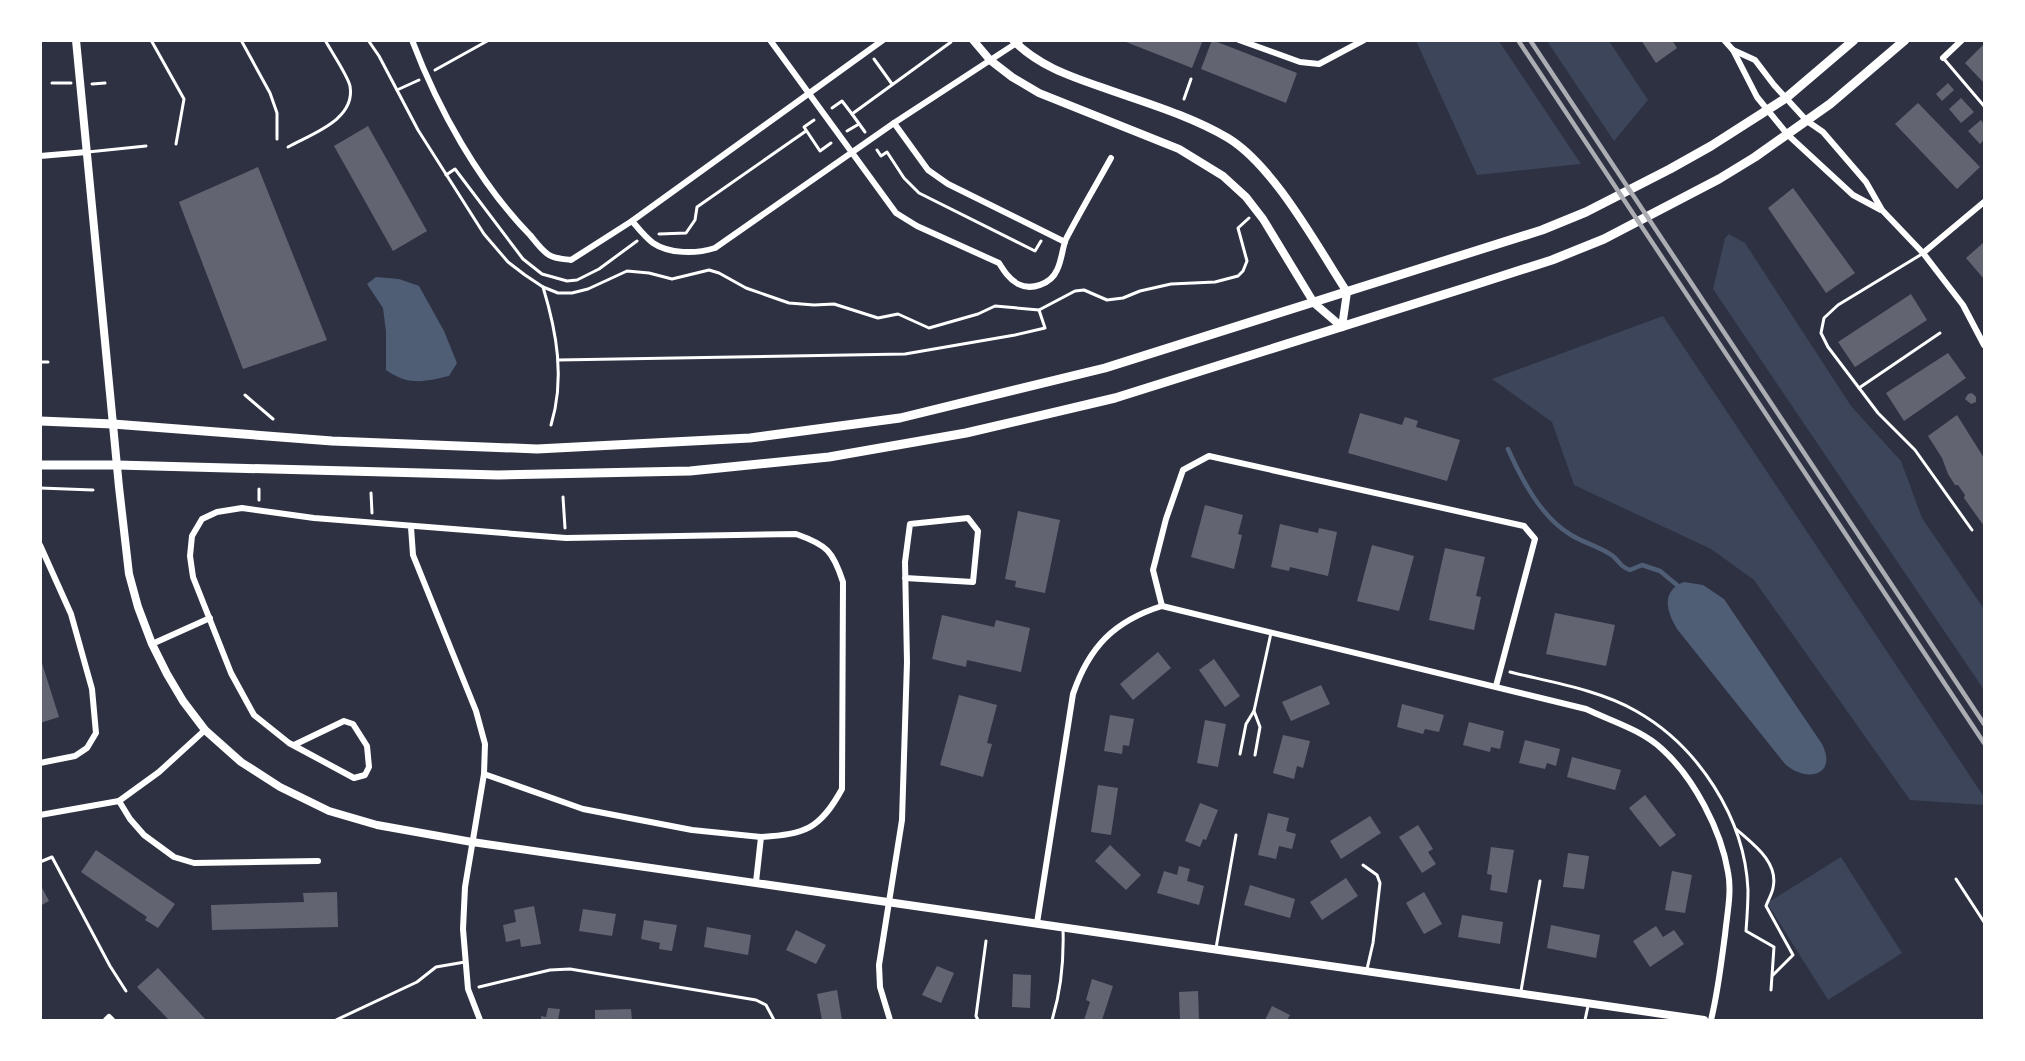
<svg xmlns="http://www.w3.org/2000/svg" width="2025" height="1061" viewBox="0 0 2025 1061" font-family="Manrope,sans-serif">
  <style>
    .green { fill: #3c4559 }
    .water { fill: #4f5d75 }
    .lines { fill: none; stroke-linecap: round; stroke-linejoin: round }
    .stream { stroke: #4f5d75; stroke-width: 4.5 }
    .building { fill: #626471 }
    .path { stroke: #fff; stroke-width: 3 }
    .service { stroke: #fff; stroke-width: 3 }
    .minor { stroke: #fff; stroke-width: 6 }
    .tertiary { stroke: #fff; stroke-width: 8 }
    .secondary { stroke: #fff; stroke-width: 9 }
    .rail { stroke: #abadb3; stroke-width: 4.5 }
  </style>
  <rect width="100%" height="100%" fill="#2d3142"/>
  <g class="green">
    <polygon points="1416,41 1499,41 1581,164 1477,175"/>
    <polygon points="1547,41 1609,41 1648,100 1614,141"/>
    <polygon points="1729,234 1745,243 1851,406 1901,461 1922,518 1984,609 1984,690 1713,289 1725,238"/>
    <polygon points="1663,316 1984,797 1984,805 1910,800 1754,580 1711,549 1574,485 1552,422 1492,379"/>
    <polygon points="1841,857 1902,953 1828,1000 1767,903"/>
  </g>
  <g class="water">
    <path d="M376,277L399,279L419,286L444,331L457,363L449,376C423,382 409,386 386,370V332L383,308L367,284Z"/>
    <path d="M1684,582L1703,585L1724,599L1822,744C1838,776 1806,783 1785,764L1677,629C1666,611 1661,591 1684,582Z"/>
  </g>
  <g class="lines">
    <path class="stream" d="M1508,449C1522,480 1541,517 1571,535C1584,543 1601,547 1613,556C1621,563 1619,566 1630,570L1642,565L1660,571L1677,585"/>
  </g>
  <g class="building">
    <polygon points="1121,40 1203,40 1192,68"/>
    <polygon points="1212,40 1297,73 1286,103 1201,69"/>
    <polygon points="1641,40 1672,40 1677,48 1656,63"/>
    <polygon points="1984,44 1984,83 1965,63"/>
    <polygon points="1948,83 1954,90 1942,101 1936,94"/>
    <polygon points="1961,98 1974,112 1961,123 1949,109"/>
    <polygon points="1918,103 1980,167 1957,189 1895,124"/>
    <polygon points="1981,120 1984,124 1984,140 1980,144 1968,131"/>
    <polygon points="368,126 427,231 393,251 334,146"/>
    <polygon points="258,167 327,340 243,369 179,202"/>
    <polygon points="1793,188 1855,273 1826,293 1768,208"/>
    <polygon points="1984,242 1984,279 1966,258"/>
    <polygon points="1911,294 1927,320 1855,367 1838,342"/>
    <polygon points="1948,353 1966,378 1904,421 1886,393"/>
    <polygon points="1972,393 1976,397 1976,402 1971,404 1965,399 1968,394"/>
    <polygon points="1360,413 1402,425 1405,417 1418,421 1416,427 1460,440 1447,481 1348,453"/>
    <polygon points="1957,415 1984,458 1984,526 1964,498 1965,495 1958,485 1955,485 1948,474 1942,458 1928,436"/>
    <polygon points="1205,505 1243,515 1238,534 1242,535 1234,569 1191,557"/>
    <polygon points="1018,511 1060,520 1045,593 1015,587 1016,581 1005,579"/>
    <polygon points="1280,524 1318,533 1319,528 1337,532 1328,576 1290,567 1289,571 1271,567"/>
    <polygon points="1372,545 1414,556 1399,611 1357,601"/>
    <polygon points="1445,548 1485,557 1476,596 1481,597 1474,630 1429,620"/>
    <polygon points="1555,613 1615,625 1606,666 1546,654"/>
    <polygon points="942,615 994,627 996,620 1030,628 1021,672 967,660 966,667 932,659"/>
    <polygon points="1158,652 1171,668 1133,700 1120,684"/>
    <polygon points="40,657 59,717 40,723"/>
    <polygon points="1214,659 1240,696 1225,707 1199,670"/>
    <polygon points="1321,685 1330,704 1291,721 1282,702"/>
    <polygon points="959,695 997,705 987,743 992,744 983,777 940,765"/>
    <polygon points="1402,704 1444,715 1439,732 1425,729 1423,734 1397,727"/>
    <polygon points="1110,715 1134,719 1129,746 1123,745 1122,754 1104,751"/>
    <polygon points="1205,720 1226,724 1218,767 1197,763"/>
    <polygon points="1469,722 1504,731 1500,749 1491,747 1490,752 1463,745"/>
    <polygon points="1283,735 1310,741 1303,768 1297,766 1294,779 1273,773"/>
    <polygon points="1525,740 1560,749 1556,766 1547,763 1545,769 1519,763"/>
    <polygon points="1572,757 1621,770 1615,790 1567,777"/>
    <polygon points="1098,785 1118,788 1111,835 1091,832"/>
    <polygon points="1645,795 1676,835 1660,847 1629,808"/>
    <polygon points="1200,803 1218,810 1206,840 1203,839 1200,847 1185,841"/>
    <polygon points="1268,813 1289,818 1286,831 1296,834 1292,849 1279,846 1276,859 1258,855"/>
    <polygon points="1370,816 1381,833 1341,859 1330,841"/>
    <polygon points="1418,825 1433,849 1428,852 1436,864 1422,873 1399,837"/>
    <polygon points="1110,845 1141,875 1126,890 1095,861"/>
    <polygon points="1491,847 1514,850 1507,893 1490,890 1492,875 1487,874"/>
    <polygon points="96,850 175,904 158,928 145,920 147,917 81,872"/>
    <polygon points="1568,853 1589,856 1584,889 1563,887"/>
    <polygon points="1179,866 1190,869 1187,881 1204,886 1199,905 1157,893 1164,871 1177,875"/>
    <polygon points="1672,871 1692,875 1685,913 1665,910"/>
    <polygon points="1346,878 1358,896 1322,920 1310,902"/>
    <polygon points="40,884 49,901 40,906"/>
    <polygon points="1250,885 1295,899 1290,918 1244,905"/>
    <polygon points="337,892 338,927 212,930 211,905 304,902 303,893"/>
    <polygon points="1424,892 1442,924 1424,934 1406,903"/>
    <polygon points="534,906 541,944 521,947 520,939 506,942 503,925 516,922 514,910"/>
    <polygon points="583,909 616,914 612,936 579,931"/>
    <polygon points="1462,915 1503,922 1500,944 1458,937"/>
    <polygon points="644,920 677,925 672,951 659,949 660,943 641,939"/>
    <polygon points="1551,925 1600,935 1596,958 1547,948"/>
    <polygon points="1656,926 1663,937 1674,930 1684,944 1650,967 1633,941"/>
    <polygon points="707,927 751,935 748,955 704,947"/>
    <polygon points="796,930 826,945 816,964 786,950"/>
    <polygon points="937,966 954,973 941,1003 922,995"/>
    <polygon points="158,968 206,1020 169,1020 137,987"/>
    <polygon points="1013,974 1031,975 1030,1008 1012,1007"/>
    <polygon points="1092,979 1113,986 1102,1020 1084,1020 1090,1002 1086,1000"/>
    <polygon points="837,990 842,1020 822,1020 817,994"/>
    <polygon points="1198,991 1199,1020 1180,1020 1179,992"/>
    <polygon points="1272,1006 1290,1015 1287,1020 1265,1020"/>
    <polygon points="548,1008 560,1009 558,1020 541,1020 541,1016 546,1017"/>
    <polygon points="631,1009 632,1020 595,1020 595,1010"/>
  </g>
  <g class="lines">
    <g class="path">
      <polyline points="368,40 379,56 418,130 484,234 508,262 525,275 543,287 558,293 572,293 588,289 627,271 649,273 672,279 709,270 719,273 746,288 789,303 814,305 834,304 878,318 898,314 929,328 978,314 995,306 1039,310 1075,291 1084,290 1107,300 1123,298 1140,291 1171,284 1215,282 1238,276 1243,271 1247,261 1238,228 1249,218"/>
      <polyline points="874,59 892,84"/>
      <polyline points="435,70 489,40"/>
      <polyline points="52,83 71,83"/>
      <polyline points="92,84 105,83"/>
      <polyline points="397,90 419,80"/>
      <polyline points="1184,99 1191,79"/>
      <polyline points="832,108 842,101 852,114"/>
      <polyline points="814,120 804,127 820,151 831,143"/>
      <polyline points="847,131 859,124"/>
      <polyline points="865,132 852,114 951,42"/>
      <polyline points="877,150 881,156 887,152 904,178 919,193 1035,251 1041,241"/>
      <polyline points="446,175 455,169 523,259 542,274 567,281 577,280 599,269 637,241"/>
      <polyline points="659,234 686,233 695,220 697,207 806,131"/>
      <path d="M543,287C557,333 565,379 551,425"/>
      <polyline points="558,360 905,354 1015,335 1045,328 1039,310"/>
      <polyline points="245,395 273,419"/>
      <polyline points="40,488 93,490"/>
      <polyline points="259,489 259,500"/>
      <polyline points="371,493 372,513"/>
      <polyline points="563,497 565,528"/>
      <path d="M1510,672C1550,682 1600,690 1636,711C1698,746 1745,818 1748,890C1748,904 1747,918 1746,931L1774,947L1771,990"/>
      <path d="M1736,829C1753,844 1779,862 1773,888C1772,894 1768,900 1766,906L1793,955L1773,975"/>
      <polyline points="40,862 52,857 110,966 126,991"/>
      <polyline points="479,987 550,970 570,969 756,1000 766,1005 774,1020"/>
      <polyline points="978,1020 976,1016 986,941"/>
    </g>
    <g class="service">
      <polyline points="151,40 184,99 176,144"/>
      <polyline points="241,40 270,93 277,113 277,139"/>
      <polyline points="1944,59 1984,106"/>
      <path d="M288,147C311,134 356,120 350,86C348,76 331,51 325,40"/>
      <polyline points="88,152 146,146"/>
      <polyline points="1922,254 1838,305 1824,318 1821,333 1828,347 1878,413 1915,450 1972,530"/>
      <polyline points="40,362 48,362"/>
      <polyline points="1859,388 1940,333"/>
      <polyline points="1240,754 1246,724 1254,711"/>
      <polyline points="1255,755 1260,727 1254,711 1271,633"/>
      <polyline points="1363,865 1377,875 1380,883 1373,943 1367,969"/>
      <polyline points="1956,879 1984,922"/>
      <polyline points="1216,948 1236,835"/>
      <polyline points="1521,991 1540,881"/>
      <polyline points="336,1020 417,982 436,967 465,962"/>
      <path d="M1052,1020C1061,991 1064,960 1063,929"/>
      <polyline points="1585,1020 1588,1006"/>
    </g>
    <g class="minor">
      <path d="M412,40C438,109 479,183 530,235C535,241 542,251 549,255C555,259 565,259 571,260L632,221L883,40"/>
      <path d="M770,40L896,213L917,226L999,263C1004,271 1009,279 1018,284C1031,291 1051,284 1057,270C1062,260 1062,249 1066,239C1080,212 1096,185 1111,158"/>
      <polyline points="1239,40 1300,62 1319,64 1364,40"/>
      <polyline points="1724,40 1733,50 1757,97 1788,135 1853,195 1881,210"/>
      <polyline points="1733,50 1755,60 1774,85 1807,121 1823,132 1866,182 1882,210 1923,253 1963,305 1984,345"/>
      <polyline points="1943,58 1962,40"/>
      <polyline points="894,123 928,170 948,184 1065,242"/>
      <polyline points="40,156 87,152"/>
      <path d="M632,221C638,228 645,237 653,243C669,254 696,254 715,248L894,123L1021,40"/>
      <polyline points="1923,253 1984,202"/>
      <polyline points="411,527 413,555 476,711 485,744 484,774 465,887 463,929 468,989 480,1020"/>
      <polyline points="40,545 71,614 92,689 96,733 87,748 75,756 40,763"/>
      <polyline points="1162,606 1153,570 1166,519 1183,470 1209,456 1524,526 1535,539 1496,686"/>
      <polyline points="152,644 210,618"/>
      <path d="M294,745L344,721L353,724L367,746L369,767L365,775L354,778L289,743L254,715L231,673L193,577L190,556L192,536L202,519L217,512L242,508L314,518L566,538L796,534C827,545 833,551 843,582L842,789C820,829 806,834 761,837L756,882"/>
      <polyline points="484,774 583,809 692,830 761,837"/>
      <polyline points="119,801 130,819 144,835 174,857 194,863 318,861"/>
      <polyline points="40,815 119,801 159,772 205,730"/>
      <path d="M1037,923L1073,694C1089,647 1114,621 1162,606L1586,709C1611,721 1642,730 1662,749C1694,778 1721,830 1728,872C1732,892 1727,914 1725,935C1721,964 1718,992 1711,1020"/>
      <polyline points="106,1020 109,1017 112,1020"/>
      <polyline points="890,1020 880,987 879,965 902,820 907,662 905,562 910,524 968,518 978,531 973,582 905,578"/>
    </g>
    <g class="tertiary">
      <polyline points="76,40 119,487 129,574 138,607 152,644 167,674 183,701 205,730 241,762 280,787 329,811 377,825 472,842 1704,1020"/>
      <polyline points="973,40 990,60 1012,77 1039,93 1179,149 1223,176 1246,197 1263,219 1314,303 1342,327"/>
      <path d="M1013,40C1037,65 1069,76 1101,87C1143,102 1189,115 1228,138C1274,166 1317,246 1347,292L1342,327"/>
    </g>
    <g class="secondary">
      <polyline points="40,421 113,424 332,441 537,449 750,438 900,418 1105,368 1542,230 1586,212 1670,169 1711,146 1786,98 1854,40"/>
      <polyline points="40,465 117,465 498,475 690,471 829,457 966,433 1115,398 1471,286 1552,260 1604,239 1719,179 1755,157 1830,104 1905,40"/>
    </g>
    <g class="rail">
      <polyline points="1518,40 1984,743"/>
      <polyline points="1530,40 1984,724"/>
    </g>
  </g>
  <rect width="2025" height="1061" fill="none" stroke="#ffffff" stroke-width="84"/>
</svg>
